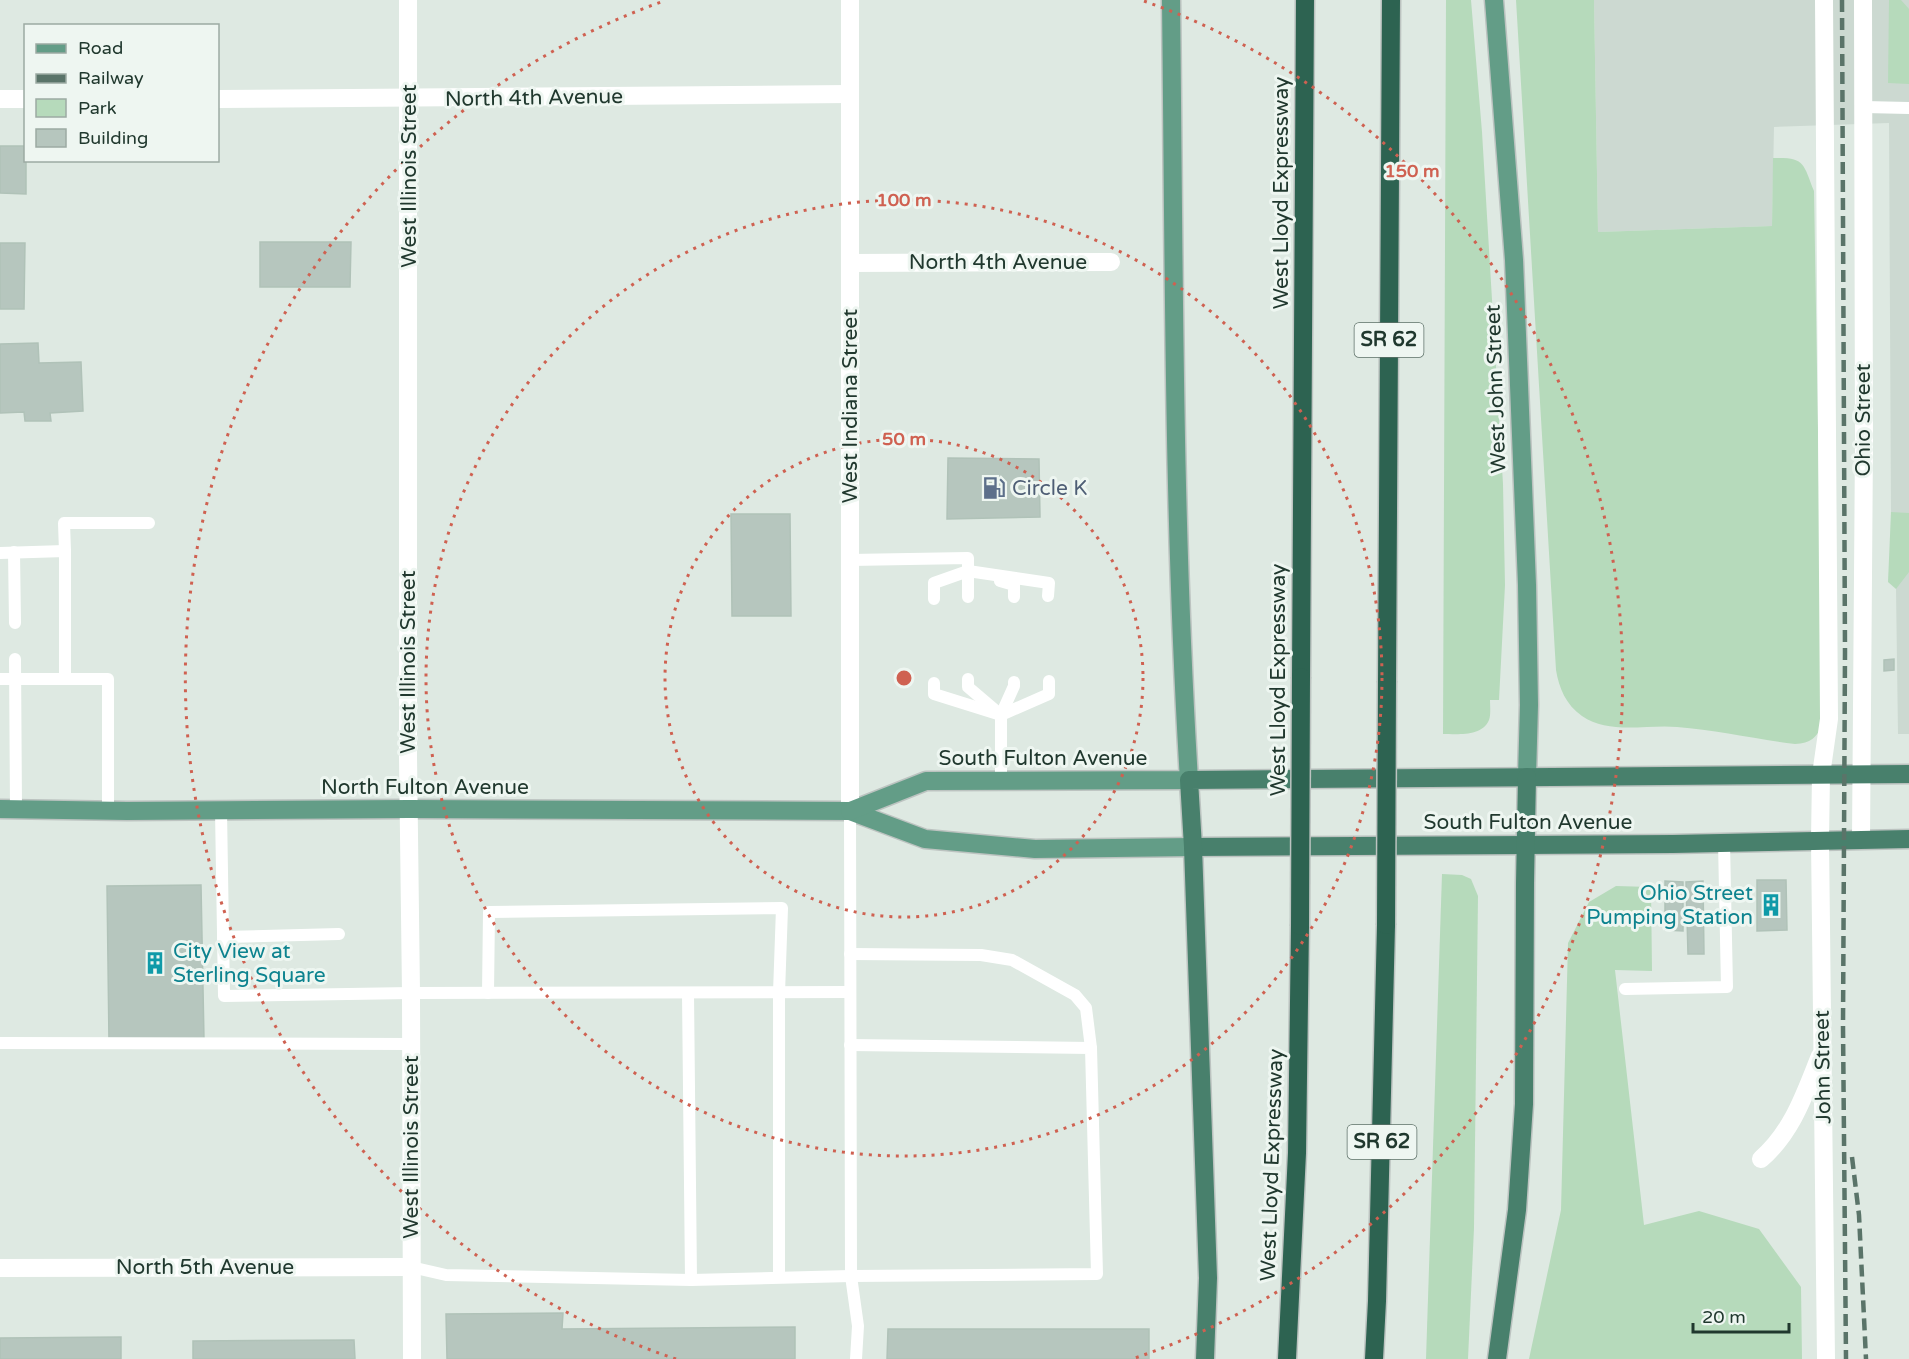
<svg xmlns="http://www.w3.org/2000/svg" width="1909" height="1359" viewBox="0 0 1909 1359" font-family="'Varela Round',sans-serif">
  <style>
    .built { fill: #ccd9d1 }
    .green { fill: #b6dabb }
    .building { fill: #b6c6be; stroke: #b0c2b8; stroke-width: 1.5 }
    .lines { fill: none; stroke-linecap: round; stroke-linejoin: round }
    .primary-casing { stroke: #bcc3c0; stroke-width: 21 }
    .trunk-casing { stroke: #bcc3c0; stroke-width: 21 }
    .motorway-casing { stroke: #bcc3c0; stroke-width: 21 }
    .service { stroke: #fff; stroke-width: 12 }
    .minor { stroke: #fff; stroke-width: 18 }
    .primary { stroke: #639d87; stroke-width: 18 }
    .trunk { stroke: #48806c; stroke-width: 18 }
    .motorway { stroke: #2d6351; stroke-width: 18 }
    .rail { stroke: #5a7469; stroke-width: 4.5; stroke-dasharray: 12 6; stroke-linecap: butt }
    .motorway-bridge-casing { stroke: #bcc3c0; stroke-width: 21; stroke-linecap: butt }
    .motorway-bridge { stroke: #2d6351; stroke-width: 18 }
    .ring { fill: none; stroke: #cf6151; stroke-width: 3; stroke-dasharray: 3 6 }
    .labels { text-anchor: middle; dominant-baseline: central; stroke-width: 6; stroke-linejoin: round; paint-order: stroke }
    .shield { fill: #eef6f1; stroke: #5e7168; stroke-width: 1.5 }
    .shield-label { font-size: 20px; font-weight: bold; fill: #20382e }
    .street-label { font-size: 21px; fill: #20382e; stroke: #eef6f1 }
    .service-label { font-size: 21px; fill: #4e5e75; stroke: #eef6f1; text-anchor: start }
    .culture-label { font-size: 21px; fill: #0d838f; stroke: #eef6f1; text-anchor: end }
    .centre { fill: #cf6151; stroke: #eef6f1; stroke-width: 3 }
    .ring-label { font-size: 18px; text-anchor: middle; font-weight: bold; fill: #cf6151; stroke: #eef6f1; stroke-width: 6; stroke-linejoin: round; paint-order: stroke }
  </style>
  <rect width="100%" height="100%" fill="#dee9e2"/>
  <polygon class="built" points="1594,0 1909,0 1909,734 1898,734 1896,589 1891,512 1889,123 1774,127 1772,226 1598,232"/>
  <g class="green">
    <path d="M1446,0H1471L1482,132L1503,484L1505,585L1499,700H1490C1490,705 1491,715 1489,720C1482,737 1457,734 1443,734Z"/>
    <path d="M1516,0H1594L1598,232L1772,226L1773,158C1805,157 1803,163 1814,191L1823,724C1816,738 1811,743 1795,744C1755,739 1716,730 1677,727C1647,724 1609,735 1582,716C1566,705 1559,688 1556,670Z"/>
    <polygon points="1889,0 1901,0 1909,9 1909,84 1888,83"/>
    <polygon points="1891,512 1909,513 1909,572 1896,589 1888,582"/>
    <polygon points="1442,874 1462,875 1471,879 1478,896 1474,1228 1468,1359 1426,1359"/>
    <polygon points="1616,886 1651,887 1652,971 1615,970 1644,1225 1699,1211 1759,1229 1801,1287 1802,1359 1529,1359 1561,1210 1568,943 1589,902"/>
  </g>
  <g class="building">
    <polygon points="0,146 26,146 26,194 0,193"/>
    <polygon points="260,242 351,242 350,287 260,287"/>
    <polygon points="0,243 25,243 24,309 0,309"/>
    <polygon points="38,343 39,363 81,362 83,411 50,413 51,421 25,421 24,412 0,413 0,344"/>
    <polygon points="948,458 1039,459 1040,517 947,519"/>
    <polygon points="731,514 790,514 791,616 732,616"/>
    <polygon points="1894,659 1894,670 1884,671 1884,660"/>
    <polygon points="1757,880 1786,880 1787,930 1757,931"/>
    <polygon points="1665,881 1683,882 1683,931 1665,930"/>
    <polygon points="1703,881 1704,954 1688,954 1686,882"/>
    <polygon points="201,885 204,1040 109,1042 107,886"/>
    <polygon points="563,1313 562,1329 795,1327 795,1359 447,1359 446,1314"/>
    <polygon points="888,1329 1149,1329 1149,1359 887,1359"/>
    <polygon points="121,1337 121,1359 0,1359 0,1338"/>
    <polygon points="354,1340 355,1359 193,1359 193,1341"/>
  </g>
  <g class="lines">
    <g class="primary-casing">
      <g id="primary">
        <polyline points="1494,0 1514,260 1527,585 1529,705 1527,777"/>
        <polyline points="0,809 127,811 409,809 850,811 925,839 1035,849 1193,847"/>
        <path d="M850,811L926,781L1189,780C1173,521 1174,260 1171,0"/>
      </g>
    </g>
    <g class="trunk-casing">
      <g id="trunk">
        <polyline points="1193,847 1673,844 1909,839"/>
        <polyline points="1205,1359 1208,1278 1193,847 1189,780 1909,774"/>
        <polyline points="1497,1359 1517,1210 1524,1104 1525,883 1527,777"/>
      </g>
    </g>
    <g class="motorway-casing">
      <g id="motorway">
        <polyline points="1301,677 1305,0"/>
        <polyline points="1387,681 1391,0"/>
        <polyline points="1287,1359 1297,1153 1300,926"/>
        <polyline points="1374,1359 1377,1301 1386,925"/>
      </g>
    </g>
    <g class="service">
      <polyline points="1864,107 1909,108"/>
      <polyline points="65,551 64,523 149,523"/>
      <polyline points="14,552 15,623"/>
      <polyline points="0,553 65,551 65,679"/>
      <polyline points="850,560 968,558 968,597"/>
      <polyline points="1000,581 1014,585 1014,597"/>
      <polyline points="934,599 934,583 968,571 1049,583 1048,596"/>
      <polyline points="15,659 16,809"/>
      <polyline points="0,679 108,679 108,810"/>
      <polyline points="968,679 968,687 995,710"/>
      <polyline points="934,683 934,694 1001,715 1001,781"/>
      <polyline points="1001,715 1049,694 1049,681"/>
      <polyline points="1001,715 1014,686 1014,682"/>
      <polyline points="221,810 224,996 411,993 850,992"/>
      <polyline points="850,811 851,1276 858,1326 856,1359"/>
      <polyline points="223,937 339,934"/>
      <polyline points="850,954 981,955 1012,960 1075,995 1086,1008 1091,1048"/>
      <polyline points="1625,989 1727,987 1724,842"/>
      <polyline points="488,993 489,912 782,908 779,993 779,1277"/>
      <polyline points="688,993 691,1280"/>
      <polyline points="0,1043 411,1044"/>
      <polyline points="411,1267 446,1275 691,1280 851,1276 1097,1274 1091,1048 850,1045"/>
    </g>
    <g class="minor">
      <polyline points="408,0 408,756 411,993 412,1359"/>
      <polyline points="850,0 850,811"/>
      <polyline points="1824,0 1829,719 1821,775 1820,840 1826,1359"/>
      <polyline points="0,99 26,99"/>
      <polyline points="218,99 850,94"/>
      <polyline points="850,263 1111,262"/>
      <polyline points="1861,840 1864,444 1863,0"/>
      <path d="M1761,1159C1793,1131 1805,1093 1820,1056"/>
      <polyline points="0,1268 411,1267"/>
    </g>
    <use href="#primary" class="primary"/>
    <use href="#trunk" class="trunk"/>
    <use href="#motorway" class="motorway"/>
    <g class="rail">
      <polyline points="1842,0 1845,652 1843,1026 1846,1359"/>
      <polyline points="1852,1157 1859,1215 1866,1359"/>
    </g>
    <g class="motorway-bridge-casing">
      <g id="motorway-bridge">
        <polyline points="1386,925 1387,681"/>
        <polyline points="1300,926 1301,677"/>
      </g>
    </g>
    <use href="#motorway-bridge" class="motorway-bridge"/>
  </g>
  <g class="ring">
    <circle cx="904" cy="678" r="239"/>
    <circle cx="904" cy="678" r="478"/>
    <path d="M676 1359A718 718 0 0 1 664 1M1144 1A718 718 0 0 1 1132 1359"/>
  </g>
  <defs>
    <g id="fuel-bare" transform="scale(1.8)"><path d="M-5.5-6h7V0h2V4h1.3V-2.5L3-4.5l.8-.8L6-3V5H2.5V1h-1V6h-7ZM-4.2-4.7v3.2H.2V-4.7Z" fill="#5c6f8a" stroke="#eef6f1" stroke-width="2.5" paint-order="stroke"/></g>
    <g id="building-bare" transform="scale(1.8)"><path d="M-4-6H4V6H1V3H-1V6H-4ZM-2.5-4.3h1.7v1.8h-1.7ZM.8-4.3h1.7v1.8H.8ZM-2.5-1h1.7V.8h-1.7ZM.8-1h1.7V.8H.8Z" fill="#0f9aa8" stroke="#eef6f1" stroke-width="2.5" paint-order="stroke"/></g>
  </defs>
  <g fill-rule="evenodd">
    <use href="#fuel-bare" x="994" y="488"/>
    <use href="#building-bare" x="1771" y="905"/>
    <use href="#building-bare" x="155" y="963"/>
  </g>
  <g class="labels">
    <g class="shield">
      <rect x="1354.5" y="323" width="69" height="34" rx="4.5"/>
      <rect x="1347.5" y="1125" width="69" height="34" rx="4.5"/>
    </g>
    <g class="shield-label">
      <text x="1389" y="340">SR 62</text>
      <text x="1382" y="1142">SR 62</text>
    </g>
    <g class="street-label">
      <text transform="translate(534 98) rotate(-1)">North 4th Avenue</text>
      <text transform="translate(409 176) rotate(-90)">West Illinois Street</text>
      <text transform="translate(1281 193) rotate(-90)">West Lloyd Expressway</text>
      <text x="998" y="262">North 4th Avenue</text>
      <text transform="translate(1496 389) rotate(-92)">West John Street</text>
      <text transform="translate(850 406) rotate(-90)">West Indiana Street</text>
      <text transform="translate(1863 420) rotate(-90)">Ohio Street</text>
      <text transform="translate(408 662) rotate(-90)">West Illinois Street</text>
      <text transform="translate(1278 680) rotate(-90)">West Lloyd Expressway</text>
      <text x="1043" y="758">South Fulton Avenue</text>
      <text x="425" y="787">North Fulton Avenue</text>
      <text x="1528" y="822">South Fulton Avenue</text>
      <text transform="translate(1823 1067) rotate(-91)">John Street</text>
      <text transform="translate(411 1147) rotate(-90)">West Illinois Street</text>
      <text transform="translate(1272 1165) rotate(-88)">West Lloyd Expressway</text>
      <text x="205" y="1267">North 5th Avenue</text>
    </g>
    <g class="service-label">
      <text x="1012" y="488">Circle K</text>
    </g>
    <g class="culture-label">
      <text x="1753" y="893">Ohio Street<tspan x="1753" dy="24">Pumping Station</tspan></text>
      <text x="173" y="951" text-anchor="start">City View at<tspan x="173" dy="24">Sterling Square</tspan></text>
    </g>
  </g>
  <circle cx="904" cy="678" r="9" class="centre"/>
  <g class="ring-label">
    <text x="1412" y="177">150 m</text>
    <text x="904" y="206">100 m</text>
    <text x="904" y="445">50 m</text>
  </g>
  <rect x="24" y="24" width="195" height="138" fill="#eef6f1" stroke="#9caaa3" stroke-width="1.5"/>
  <rect x="36" y="44" width="30" height="9" fill="#639d87" stroke="#9caaa3" stroke-width="1.5"/>
  <text x="78" y="54" font-size="18" fill="#20382e">Road</text>
  <rect x="36" y="74" width="30" height="9" fill="#5a7469" stroke="#9caaa3" stroke-width="1.5"/>
  <text x="78" y="84" font-size="18" fill="#20382e">Railway</text>
  <rect x="36" y="99" width="30" height="18" fill="#b6dabb" stroke="#9caaa3" stroke-width="1.5"/>
  <text x="78" y="114" font-size="18" fill="#20382e">Park</text>
  <rect x="36" y="129" width="30" height="18" fill="#b6c6be" stroke="#9caaa3" stroke-width="1.5"/>
  <text x="78" y="144" font-size="18" fill="#20382e">Building</text>
  <path d="M1693 1323v9h96v-9" fill="none" stroke="#20382e" stroke-width="3"/>
  <text x="1702" y="1323" font-size="18" fill="#20382e" stroke="#eef6f1" stroke-width="4.5" paint-order="stroke">20 m</text>
</svg>
